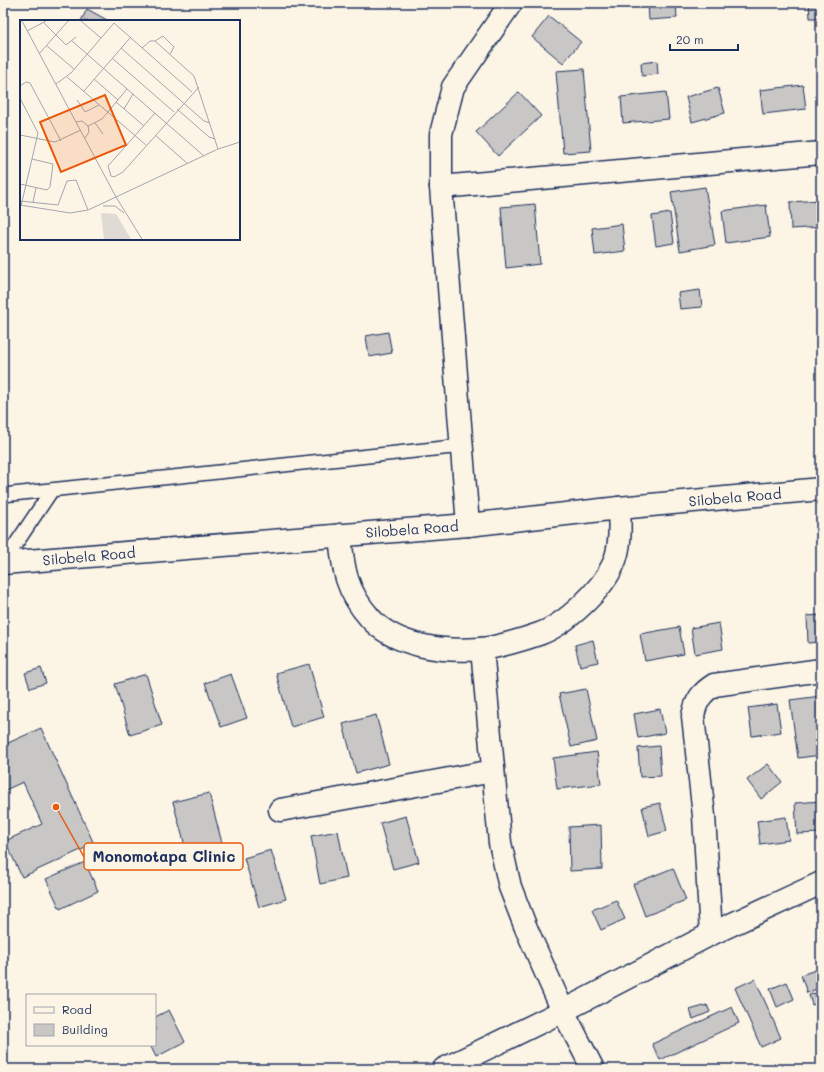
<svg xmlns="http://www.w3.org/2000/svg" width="824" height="1072" viewBox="0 0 824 1072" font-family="Mali,sans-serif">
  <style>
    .building { fill: #c8c7c6; stroke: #1b2f5e }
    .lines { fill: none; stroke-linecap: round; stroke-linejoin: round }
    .lane-casing { stroke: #1b2f5e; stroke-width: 16 }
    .street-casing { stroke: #1b2f5e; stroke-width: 25 }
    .secondary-casing { stroke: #1b2f5e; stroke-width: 25 }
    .lane { stroke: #fcf5e5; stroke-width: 13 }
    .street { stroke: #fcf5e5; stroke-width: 22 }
    .secondary { stroke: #fcf5e5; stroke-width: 22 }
    .labels { text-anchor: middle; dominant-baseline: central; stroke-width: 3; stroke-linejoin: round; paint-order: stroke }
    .street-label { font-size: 14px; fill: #1b2f5e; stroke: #fcf5e5 }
    .inset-road { fill: none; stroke: #a2a6af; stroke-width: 1 }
    .view { fill: #e8590c; fill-opacity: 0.15; stroke: #e8590c; stroke-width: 2 }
    .inset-edge { fill: none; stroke: #1b2f5e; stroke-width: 2 }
    .leader { fill: none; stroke: #e8590c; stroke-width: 1.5 }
    .callout-dot { fill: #e8590c; stroke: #fcf5e5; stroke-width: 1.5 }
    .callout { fill: #fcf5e5; stroke: #e8590c; stroke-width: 1.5 }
    .callout-label { font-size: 15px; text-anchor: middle; font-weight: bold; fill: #1b2f5e }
  </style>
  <rect width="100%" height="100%" fill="#fcf5e5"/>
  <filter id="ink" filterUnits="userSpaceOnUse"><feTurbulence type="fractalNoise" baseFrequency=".025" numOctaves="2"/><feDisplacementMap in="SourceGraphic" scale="8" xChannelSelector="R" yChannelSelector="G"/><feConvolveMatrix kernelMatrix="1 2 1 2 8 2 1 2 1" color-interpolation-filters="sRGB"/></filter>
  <g filter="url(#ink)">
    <g class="building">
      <polygon points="648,3 676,3 677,18 649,20"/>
      <polygon points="809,3 821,3 821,18 810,18"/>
      <polygon points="87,9 109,21 81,21"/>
      <polygon points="549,16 581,42 563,63 532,37"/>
      <polygon points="657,61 658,74 642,76 641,63"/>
      <polygon points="584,69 591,151 563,153 556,71"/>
      <polygon points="803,85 806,109 763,114 760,90"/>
      <polygon points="718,88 725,113 692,122 686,97"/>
      <polygon points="519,92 541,116 498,156 476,132"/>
      <polygon points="666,92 669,119 623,123 621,97"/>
      <polygon points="705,187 715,245 680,251 671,192"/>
      <polygon points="821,200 821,227 791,229 790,202"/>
      <polygon points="535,204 540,264 506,268 501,207"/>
      <polygon points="766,205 770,237 726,243 722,211"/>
      <polygon points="670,213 674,243 656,246 652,216"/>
      <polygon points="622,224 625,251 595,255 592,228"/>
      <polygon points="700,290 702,307 680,309 678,293"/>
      <polygon points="388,332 392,353 369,357 366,336"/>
      <polygon points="821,615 821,642 808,643 807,616"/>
      <polygon points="719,623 723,649 695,654 691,628"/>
      <polygon points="679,627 684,654 645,661 640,634"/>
      <polygon points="593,640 598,662 580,666 575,645"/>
      <polygon points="309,664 324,717 291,727 276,673"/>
      <polygon points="41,668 46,683 30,688 25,673"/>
      <polygon points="146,674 162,725 130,735 115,684"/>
      <polygon points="231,674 247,718 221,727 205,683"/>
      <polygon points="586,689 597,741 571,747 559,694"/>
      <polygon points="821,696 821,755 798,758 790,700"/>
      <polygon points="777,704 781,732 752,736 748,708"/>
      <polygon points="660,709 665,733 638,738 634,714"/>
      <polygon points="376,715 389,764 356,773 343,724"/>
      <polygon points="41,728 94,844 22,877 5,841 42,824 23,782 3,791 3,738 6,744"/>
      <polygon points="659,746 661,776 640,777 638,748"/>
      <polygon points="597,752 601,784 557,789 553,758"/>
      <polygon points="768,764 782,782 761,799 747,780"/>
      <polygon points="209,793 222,843 187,853 173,802"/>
      <polygon points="821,801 821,833 797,834 795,803"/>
      <polygon points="660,803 667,831 649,836 642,807"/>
      <polygon points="406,816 419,862 393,869 380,823"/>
      <polygon points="786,817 789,840 760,844 757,821"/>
      <polygon points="601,825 602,869 570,871 569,827"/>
      <polygon points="338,831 347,878 320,884 311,836"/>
      <polygon points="271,850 286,899 259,907 244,858"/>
      <polygon points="85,862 98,891 60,909 46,879"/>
      <polygon points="673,868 686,900 645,916 633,884"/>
      <polygon points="616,900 625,919 601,930 592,910"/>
      <polygon points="821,968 821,987 807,993 801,975"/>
      <polygon points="755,979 781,1038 761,1047 735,988"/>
      <polygon points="787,982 794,999 777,1007 770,989"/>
      <polygon points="820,992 821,1002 812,1005 809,995"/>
      <polygon points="707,1005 710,1012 693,1019 690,1010"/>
      <polygon points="732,1007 739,1023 660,1060 652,1044"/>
      <polygon points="169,1010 185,1042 156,1057 150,1045 155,1045 155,1017"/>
    </g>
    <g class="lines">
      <g class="lane-casing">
        <g id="lane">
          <polyline points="3,495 462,446"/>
          <polyline points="3,563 52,490"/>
        </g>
      </g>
      <g class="street-casing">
        <g id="street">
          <polyline points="441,187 821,153"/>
          <polyline points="468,525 441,187 441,134 453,87 511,3"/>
          <path d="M340,535C343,569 346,591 370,618C396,647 444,652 480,649C495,648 525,639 539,634C565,625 602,590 613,565C621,548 620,527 619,508"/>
          <polyline points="482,649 500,843 510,887 526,928 563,1011 593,1069"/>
          <polyline points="280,810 493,771"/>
          <path d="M711,934L704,816L693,716C696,701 701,693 714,685L821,670"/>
          <polyline points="444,1069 563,1011 711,934 821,883"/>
        </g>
      </g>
      <g class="secondary-casing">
        <polyline id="secondary" points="3,563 468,525 619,508 821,489"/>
      </g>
      <use href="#lane" class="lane"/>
      <use href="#street" class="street"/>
      <use href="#secondary" class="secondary"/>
    </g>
  </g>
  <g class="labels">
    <g class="street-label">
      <text transform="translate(735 497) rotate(-5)">Silobela Road</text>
      <text transform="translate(412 529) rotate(-4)">Silobela Road</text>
      <text transform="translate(89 556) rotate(-5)">Silobela Road</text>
    </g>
  </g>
  <g transform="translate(20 20)">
    <rect width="220" height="220" fill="#fcf5e5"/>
    <path d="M81,193L96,194L111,219H84Z" fill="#dfdbd4"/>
    <path class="inset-road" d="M2,1L96,177L198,129L220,122M61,1L81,18M23,2L46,25L56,17M7,11L26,1M52,21L184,136M135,21L143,16L154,27L150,34M27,26L54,49M101,28L184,101L190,103M122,28L130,21H135L174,56L198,129M19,34L48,1M92,38L154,92M47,57L126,125M74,59L98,80M36,64L51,53L94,3L172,72M0,66L6,62L10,63L41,121M64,71L110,18M0,78L18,113L1,186M57,80L65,92L79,85M96,82L124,106M104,89L113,74M157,89L189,117L195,119M135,93L88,146L91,156L94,157L103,152L179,67M56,102L62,101L68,106L69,112L65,118M75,103L83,114M68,106L82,99L107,69M0,115L35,122L61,110M135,115L168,144M0,164L27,170L30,167L33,144L12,139M0,181L38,185L47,161L56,160L68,190M13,182L16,168M0,185L50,193L68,190L96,177L122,219M83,186H95L104,193"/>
    <path class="view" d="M85,75L106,125L41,152L20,102Z"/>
    <rect width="220" height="220" class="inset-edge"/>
  </g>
  <path class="leader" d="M56 807L84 857"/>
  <circle class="callout-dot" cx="56" cy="807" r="4"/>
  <rect class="callout" x="84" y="843" width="159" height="27" rx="4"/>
  <g class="callout-label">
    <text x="164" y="862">Monomotapa Clinic</text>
  </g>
  <rect width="824" height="1072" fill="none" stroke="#fcf5e5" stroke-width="16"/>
  <rect x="8" y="8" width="808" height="1056" fill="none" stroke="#1b2f5e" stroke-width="1.5" filter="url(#ink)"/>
  <rect x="26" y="994" width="130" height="52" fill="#fcf5e5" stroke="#a2a6af"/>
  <rect x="34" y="1007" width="20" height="6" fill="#fcf5e5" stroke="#a2a6af"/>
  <text x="62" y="1014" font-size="12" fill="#1b2f5e">Road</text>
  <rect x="34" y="1024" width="20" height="12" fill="#c8c7c6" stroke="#a2a6af"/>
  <text x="62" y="1034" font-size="12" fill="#1b2f5e">Building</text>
  <path d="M670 44v6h68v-6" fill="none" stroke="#1b2f5e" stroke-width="2"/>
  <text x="676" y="44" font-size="12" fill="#1b2f5e" stroke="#fcf5e5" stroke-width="3" paint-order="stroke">20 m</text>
</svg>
